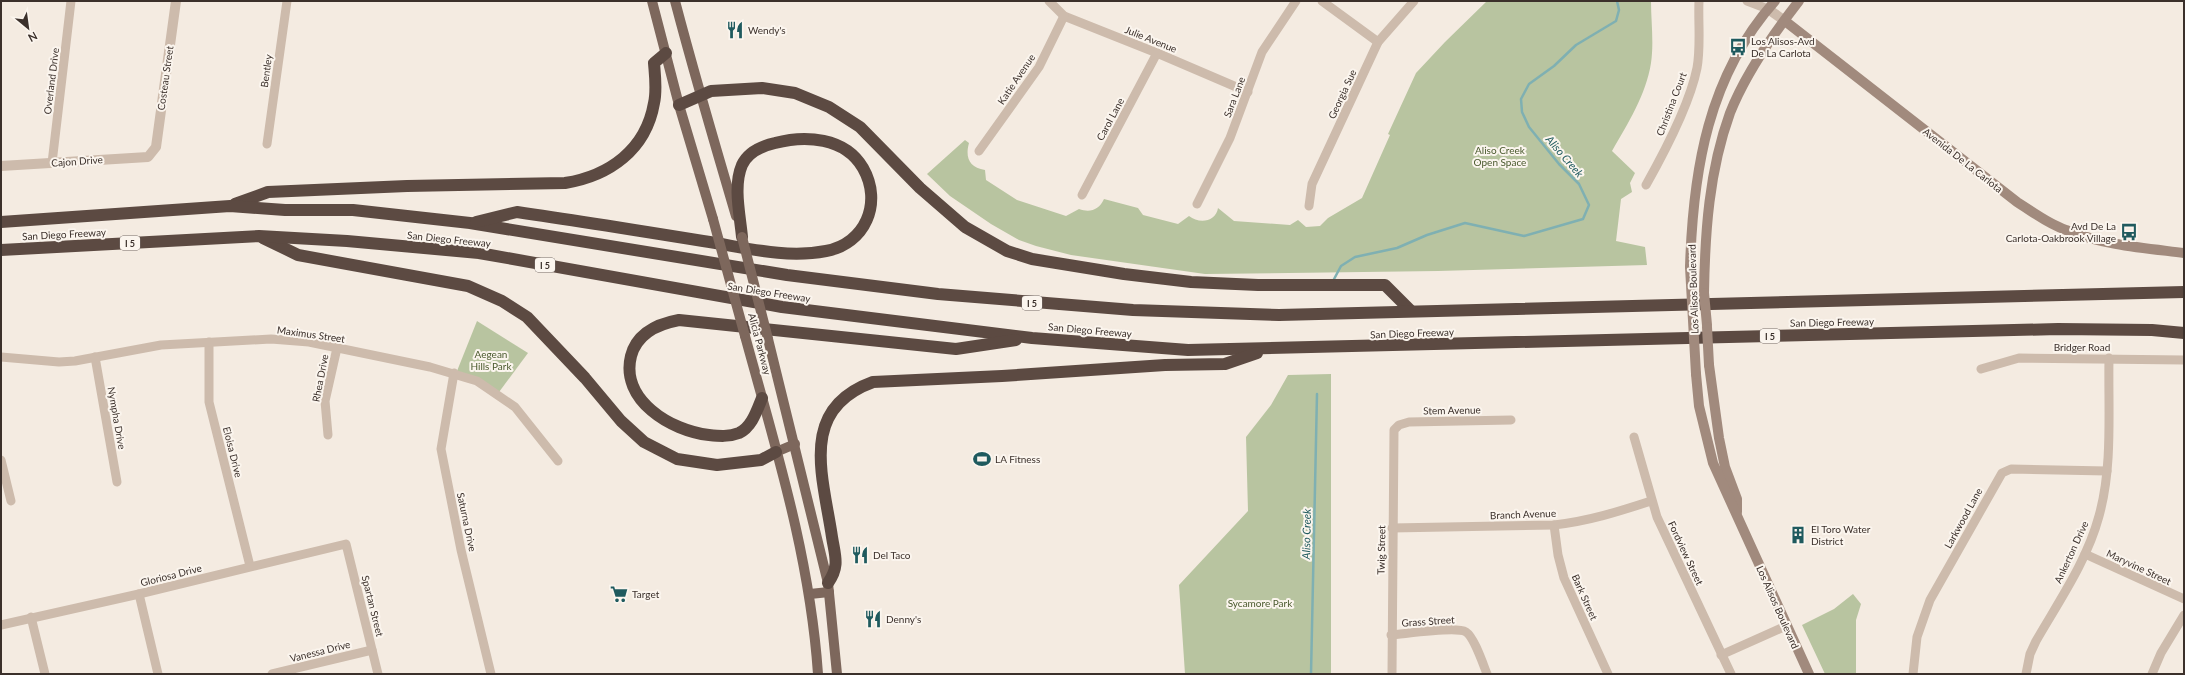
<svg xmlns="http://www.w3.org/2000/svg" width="2185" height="675" viewBox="0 0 2185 675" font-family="Lato,sans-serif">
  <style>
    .green { fill: #b8c4a0 }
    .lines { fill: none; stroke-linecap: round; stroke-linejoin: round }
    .stream { stroke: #7fb0b2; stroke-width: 2.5 }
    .minor { stroke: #cdbbac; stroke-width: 9 }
    .tertiary { stroke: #cdbbac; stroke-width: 10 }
    .secondary { stroke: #a18a7d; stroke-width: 10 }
    .primary { stroke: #7d675c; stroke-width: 10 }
    .motorway { stroke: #5c4a42; stroke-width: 12 }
    .secondary-bridge { stroke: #a18a7d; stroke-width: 10 }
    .primary-bridge { stroke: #7d675c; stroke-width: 10 }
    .labels { text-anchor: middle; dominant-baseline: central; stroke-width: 4; stroke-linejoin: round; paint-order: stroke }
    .shield { fill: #fbf5ee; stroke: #756b66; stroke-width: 1 }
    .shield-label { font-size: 9px; font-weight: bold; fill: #3b302b }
    .poi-label { font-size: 10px; fill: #3b302b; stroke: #fbf5ee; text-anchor: start }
    .street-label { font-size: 10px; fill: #3b302b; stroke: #fbf5ee }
    .park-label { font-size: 10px; fill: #4a5a2e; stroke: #fbf5ee }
    .water-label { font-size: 11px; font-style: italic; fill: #1f5a5e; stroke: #fbf5ee }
  </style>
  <rect width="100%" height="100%" fill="#f4ebe1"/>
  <g class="green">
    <path d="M1487,1H1651C1651,21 1654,43 1651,63C1646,95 1628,123 1612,151L1635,173L1630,183L1632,192L1621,199L1616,241L1645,247L1647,265L1438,271L1205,274L1071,255L1036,246L1019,240L991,224L950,196L927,174L965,140L969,143C965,157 969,168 985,170L986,180L1017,200L1066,216L1079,209C1090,213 1099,210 1104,199L1138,208L1143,215L1178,224L1189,216C1199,224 1216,222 1218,208L1234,221L1290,225L1298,220L1306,227L1320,226L1328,218L1362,198L1390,135L1388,134L1416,73L1445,42Z"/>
    <polygon points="477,321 528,353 499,392 457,371"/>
    <polygon points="1331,374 1331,674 1185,674 1179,585 1248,511 1246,437 1271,405 1288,375"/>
    <polygon points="1853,594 1861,604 1856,620 1856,674 1825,674 1802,625 1834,609"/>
  </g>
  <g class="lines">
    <g class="stream">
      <polyline points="1333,281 1341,266 1355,257 1397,248 1427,235 1465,223 1524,236 1583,219 1589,205 1579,184 1559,164 1529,127 1522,112 1521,99 1529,84 1554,66 1576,45 1616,21 1619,10 1617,1"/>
      <polyline points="1311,674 1317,394"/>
    </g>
    <g class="minor">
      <polyline points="1049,1 1064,16 1157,53 1248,92"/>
      <polyline points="1322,1 1378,42"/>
      <polyline points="1747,1 1768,9"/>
      <polyline points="267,144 287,1"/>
      <polyline points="979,151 1039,67 1064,16"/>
      <polyline points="52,163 71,1"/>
      <path d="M1646,185C1664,153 1690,103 1697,68C1701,47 1698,22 1699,1"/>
      <polyline points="1082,195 1157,53"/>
      <polyline points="1197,204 1230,138 1262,52 1296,1"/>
      <polyline points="1309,206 1312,184 1378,42 1414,1"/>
      <polyline points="209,342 209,402 250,566"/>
      <polyline points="1,357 59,362 75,361 161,345 271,339 309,342 430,367 477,381 515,407 558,461"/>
      <polyline points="95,357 117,482"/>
      <polyline points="1981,369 2019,358 2184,360"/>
      <polyline points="454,373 441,449 461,550 491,674"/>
      <polyline points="328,435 325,401 337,348"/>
      <polyline points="1634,437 1657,517 1731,674"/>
      <polyline points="1,460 11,501"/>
      <polyline points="1554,525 1558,555 1564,578 1608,674"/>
      <path d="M1392,528L1554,525C1589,521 1617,512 1651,501"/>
      <polyline points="2085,554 2184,599"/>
      <polyline points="139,594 158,674"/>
      <polyline points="31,617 45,674"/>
      <polyline points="1,625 139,594 346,544 378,674"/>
      <path d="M1391,635C1405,634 1456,626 1466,632C1474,637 1483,664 1487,674"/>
      <polyline points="1721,655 1786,626"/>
      <polyline points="272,674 372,650"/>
      <polyline points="1392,674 1394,430 1399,425 1409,422 1511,420"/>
      <polyline points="1913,674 1917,637 1930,600 2002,473 2011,469 2107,471"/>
      <path d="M2026,674L2030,654L2036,641C2059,601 2087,561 2099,516C2113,466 2108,410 2109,358"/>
      <polyline points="2152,674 2161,653 2184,615"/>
    </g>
    <g class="tertiary">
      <polyline points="1768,9 1785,21"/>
      <polyline points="1,166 148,157 156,147 176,1"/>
    </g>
    <g class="secondary">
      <path d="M1785,21L2017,202C2033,212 2048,224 2066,230C2103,245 2144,248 2184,253"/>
      <path d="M1690,267C1693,170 1708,76 1775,1"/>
      <path d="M1704,293C1705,232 1709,171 1730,113C1745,75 1774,33 1799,1"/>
      <polyline points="1709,365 1719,438 1725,467 1737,499 1737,512"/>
      <polyline points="1696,374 1699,406 1713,463 1809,674"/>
    </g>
    <g class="primary">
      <polyline points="652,1 679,105 713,219"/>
      <path d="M675,1C694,73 715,145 736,216"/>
      <path d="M745,336C776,449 810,557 818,674"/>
      <polyline points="768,339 828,583 837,674"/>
      <polyline points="776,452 795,444"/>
      <polyline points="810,594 829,592"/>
    </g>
    <g class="motorway">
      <polyline points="679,105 711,91 762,88 795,93 829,107 860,127 920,188 965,227 1007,251 1032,259 1124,274 1191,282 1258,285 1385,285 1411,311"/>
      <path d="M235,204L268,192L407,186L565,183C609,176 646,150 654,103C657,90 655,76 654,63L666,53"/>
      <polyline points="1,222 230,206 285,210 353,210 470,223 787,275 938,294 1133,310 1279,315 2184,292"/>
      <path d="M476,222L517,212C579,221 641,231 703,241C743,247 785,259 826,251C865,244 883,203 863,168C845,137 805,135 775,143C762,146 748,152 742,165C733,186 740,215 742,237"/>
      <polyline points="263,238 298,255 468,286 502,301 527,317 585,378 621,421 644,442 677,459 717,465 761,460 776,452"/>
      <polyline points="1,250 259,236 347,241 479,253 782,307 1032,338 1188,350 2058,329 2152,330 2184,333"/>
      <path d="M762,398C757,410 752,427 739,433C729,437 719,436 709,435C671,431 620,400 631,356C637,333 657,324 679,320L956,349L1016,340"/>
      <path d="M828,583C840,566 835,556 832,537C823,476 798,409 873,382L1002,376L1165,365L1225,364L1257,353"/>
    </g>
    <g class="secondary-bridge">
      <polyline points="1690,267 1696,374"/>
      <polyline points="1704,293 1707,325"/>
      <polyline points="1707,327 1709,365"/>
    </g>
    <g class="primary-bridge">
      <polyline points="713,219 745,336"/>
      <polyline points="742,237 768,339"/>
    </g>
  </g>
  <defs>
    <g id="restaurant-bare" transform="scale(1.38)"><path d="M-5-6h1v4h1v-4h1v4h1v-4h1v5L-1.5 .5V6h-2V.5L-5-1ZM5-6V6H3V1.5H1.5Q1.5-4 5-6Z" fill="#1f5a5e" stroke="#fbf5ee" stroke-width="2.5" paint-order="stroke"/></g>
    <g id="bus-bare" transform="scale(1.38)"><path d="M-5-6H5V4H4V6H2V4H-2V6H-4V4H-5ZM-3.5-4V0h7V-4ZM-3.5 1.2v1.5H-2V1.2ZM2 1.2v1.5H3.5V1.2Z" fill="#1f5a5e" stroke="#fbf5ee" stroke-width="2.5" paint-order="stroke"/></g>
    <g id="stadium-bare" transform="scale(1.38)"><path d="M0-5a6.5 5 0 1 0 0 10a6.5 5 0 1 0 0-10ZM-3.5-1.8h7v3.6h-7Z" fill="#1f5a5e" stroke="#fbf5ee" stroke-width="2.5" paint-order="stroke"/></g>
    <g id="building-bare" transform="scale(1.38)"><path d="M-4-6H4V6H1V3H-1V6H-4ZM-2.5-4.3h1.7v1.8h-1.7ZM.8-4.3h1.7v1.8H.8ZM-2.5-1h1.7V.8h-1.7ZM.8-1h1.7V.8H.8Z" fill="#1f5a5e" stroke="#fbf5ee" stroke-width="2.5" paint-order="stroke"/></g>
    <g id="supermarket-bare" transform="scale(1.38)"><path d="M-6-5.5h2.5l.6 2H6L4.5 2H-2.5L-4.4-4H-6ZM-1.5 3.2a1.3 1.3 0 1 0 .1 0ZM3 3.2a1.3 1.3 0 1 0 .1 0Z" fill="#1f5a5e" stroke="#fbf5ee" stroke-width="2.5" paint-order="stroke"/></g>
  </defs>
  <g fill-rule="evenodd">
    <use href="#restaurant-bare" x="735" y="30"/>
    <use href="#bus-bare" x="1738" y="47"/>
    <use href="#bus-bare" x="2129" y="232"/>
    <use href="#stadium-bare" x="982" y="459"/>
    <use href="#building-bare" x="1798" y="535"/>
    <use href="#restaurant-bare" x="860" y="555"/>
    <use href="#supermarket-bare" x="619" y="594"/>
    <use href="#restaurant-bare" x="873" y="619"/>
  </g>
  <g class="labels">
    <g class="shield">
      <rect x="120" y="236" width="20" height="14" rx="3"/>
      <rect x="535" y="258" width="20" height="14" rx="3"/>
      <rect x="1022" y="296" width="20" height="14" rx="3"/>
      <rect x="1760" y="329" width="20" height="14" rx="3"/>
    </g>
    <g class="shield-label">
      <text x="130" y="243">I 5</text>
      <text x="545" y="265">I 5</text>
      <text x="1032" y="303">I 5</text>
      <text x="1770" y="336">I 5</text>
    </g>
    <g class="poi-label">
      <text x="748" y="30">Wendy's</text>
      <text x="1751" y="41">Los Alisos-Avd<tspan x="1751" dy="12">De La Carlota</tspan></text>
      <text x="2116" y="226" text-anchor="end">Avd De La<tspan x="2116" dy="12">Carlota-Oakbrook Village</tspan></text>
      <text x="995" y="459">LA Fitness</text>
      <text x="1811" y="529">El Toro Water<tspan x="1811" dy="12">District</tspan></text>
      <text x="873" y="555">Del Taco</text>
      <text x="632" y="594">Target</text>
      <text x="886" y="619">Denny's</text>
    </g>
    <g class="street-label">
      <text transform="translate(1151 39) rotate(22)">Julie Avenue</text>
      <text transform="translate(266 71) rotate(-82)">Bentley</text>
      <text transform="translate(165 78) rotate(-82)">Costeau Street</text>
      <text transform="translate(1016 79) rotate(-56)">Katie Avenue</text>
      <text transform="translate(51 81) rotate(-83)">Overland Drive</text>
      <text transform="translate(1342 94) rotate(-65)">Georgia Sue</text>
      <text transform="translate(1234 97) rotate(-69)">Sara Lane</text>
      <text transform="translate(1671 104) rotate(-69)">Christina Court</text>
      <text transform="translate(1110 119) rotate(-62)">Carol Lane</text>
      <text transform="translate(1963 160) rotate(38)">Avenida De La Carlota</text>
      <text transform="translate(77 161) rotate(-4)">Cajon Drive</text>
      <text transform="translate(64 234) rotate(-3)">San Diego Freeway</text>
      <text transform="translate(449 239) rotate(6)">San Diego Freeway</text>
      <text transform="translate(1693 289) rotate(-92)">Los Alisos Boulevard</text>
      <text transform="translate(769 292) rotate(9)">San Diego Freeway</text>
      <text transform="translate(1832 322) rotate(-1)">San Diego Freeway</text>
      <text transform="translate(1090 330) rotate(5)">San Diego Freeway</text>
      <text transform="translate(1412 333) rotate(-2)">San Diego Freeway</text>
      <text transform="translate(311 334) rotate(8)">Maximus Street</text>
      <text transform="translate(760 344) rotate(75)">Alicia Parkway</text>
      <text x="2082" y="347">Bridger Road</text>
      <text transform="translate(320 378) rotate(-79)">Rhea Drive</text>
      <text transform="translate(1452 410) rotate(-1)">Stem Avenue</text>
      <text transform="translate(117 418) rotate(80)">Nympha Drive</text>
      <text transform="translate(233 452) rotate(76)">Eloisa Drive</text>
      <text transform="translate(1523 514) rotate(-2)">Branch Avenue</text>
      <text transform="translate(1963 518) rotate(-61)">Larkwood Lane</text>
      <text transform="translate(467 522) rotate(78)">Saturna Drive</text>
      <text transform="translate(1381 550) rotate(-89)">Twig Street</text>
      <text transform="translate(2071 552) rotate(-65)">Ankerton Drive</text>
      <text transform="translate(1686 553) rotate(65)">Fordview Street</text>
      <text transform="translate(2139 567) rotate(25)">Maryvine Street</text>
      <text transform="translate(171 575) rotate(-14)">Gloriosa Drive</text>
      <text transform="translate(1585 597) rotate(66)">Bark Street</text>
      <text transform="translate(373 606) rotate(76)">Spartan Street</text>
      <text transform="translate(1778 607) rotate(66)">Los Alisos Boulevard</text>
      <text transform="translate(1428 621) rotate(-4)">Grass Street</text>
      <text transform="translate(320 651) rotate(-14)">Vanessa Drive</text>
    </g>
    <g class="park-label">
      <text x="1500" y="150">Aliso Creek<tspan x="1500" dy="12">Open Space</tspan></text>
      <text x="491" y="354">Aegean<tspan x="491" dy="12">Hills Park</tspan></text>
      <text x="1260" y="603">Sycamore Park</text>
    </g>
    <g class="water-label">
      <text transform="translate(1565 156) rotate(49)">Aliso Creek</text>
      <text transform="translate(1306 534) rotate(-89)">Aliso Creek</text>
    </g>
  </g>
  <rect width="2185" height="675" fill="none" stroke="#3b302b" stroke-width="4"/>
  <g transform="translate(28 28) rotate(151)" stroke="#fbf5ee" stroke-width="3" paint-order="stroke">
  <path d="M0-3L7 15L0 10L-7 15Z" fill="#3b302b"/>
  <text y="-6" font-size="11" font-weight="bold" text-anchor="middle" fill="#3b302b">N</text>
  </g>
</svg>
